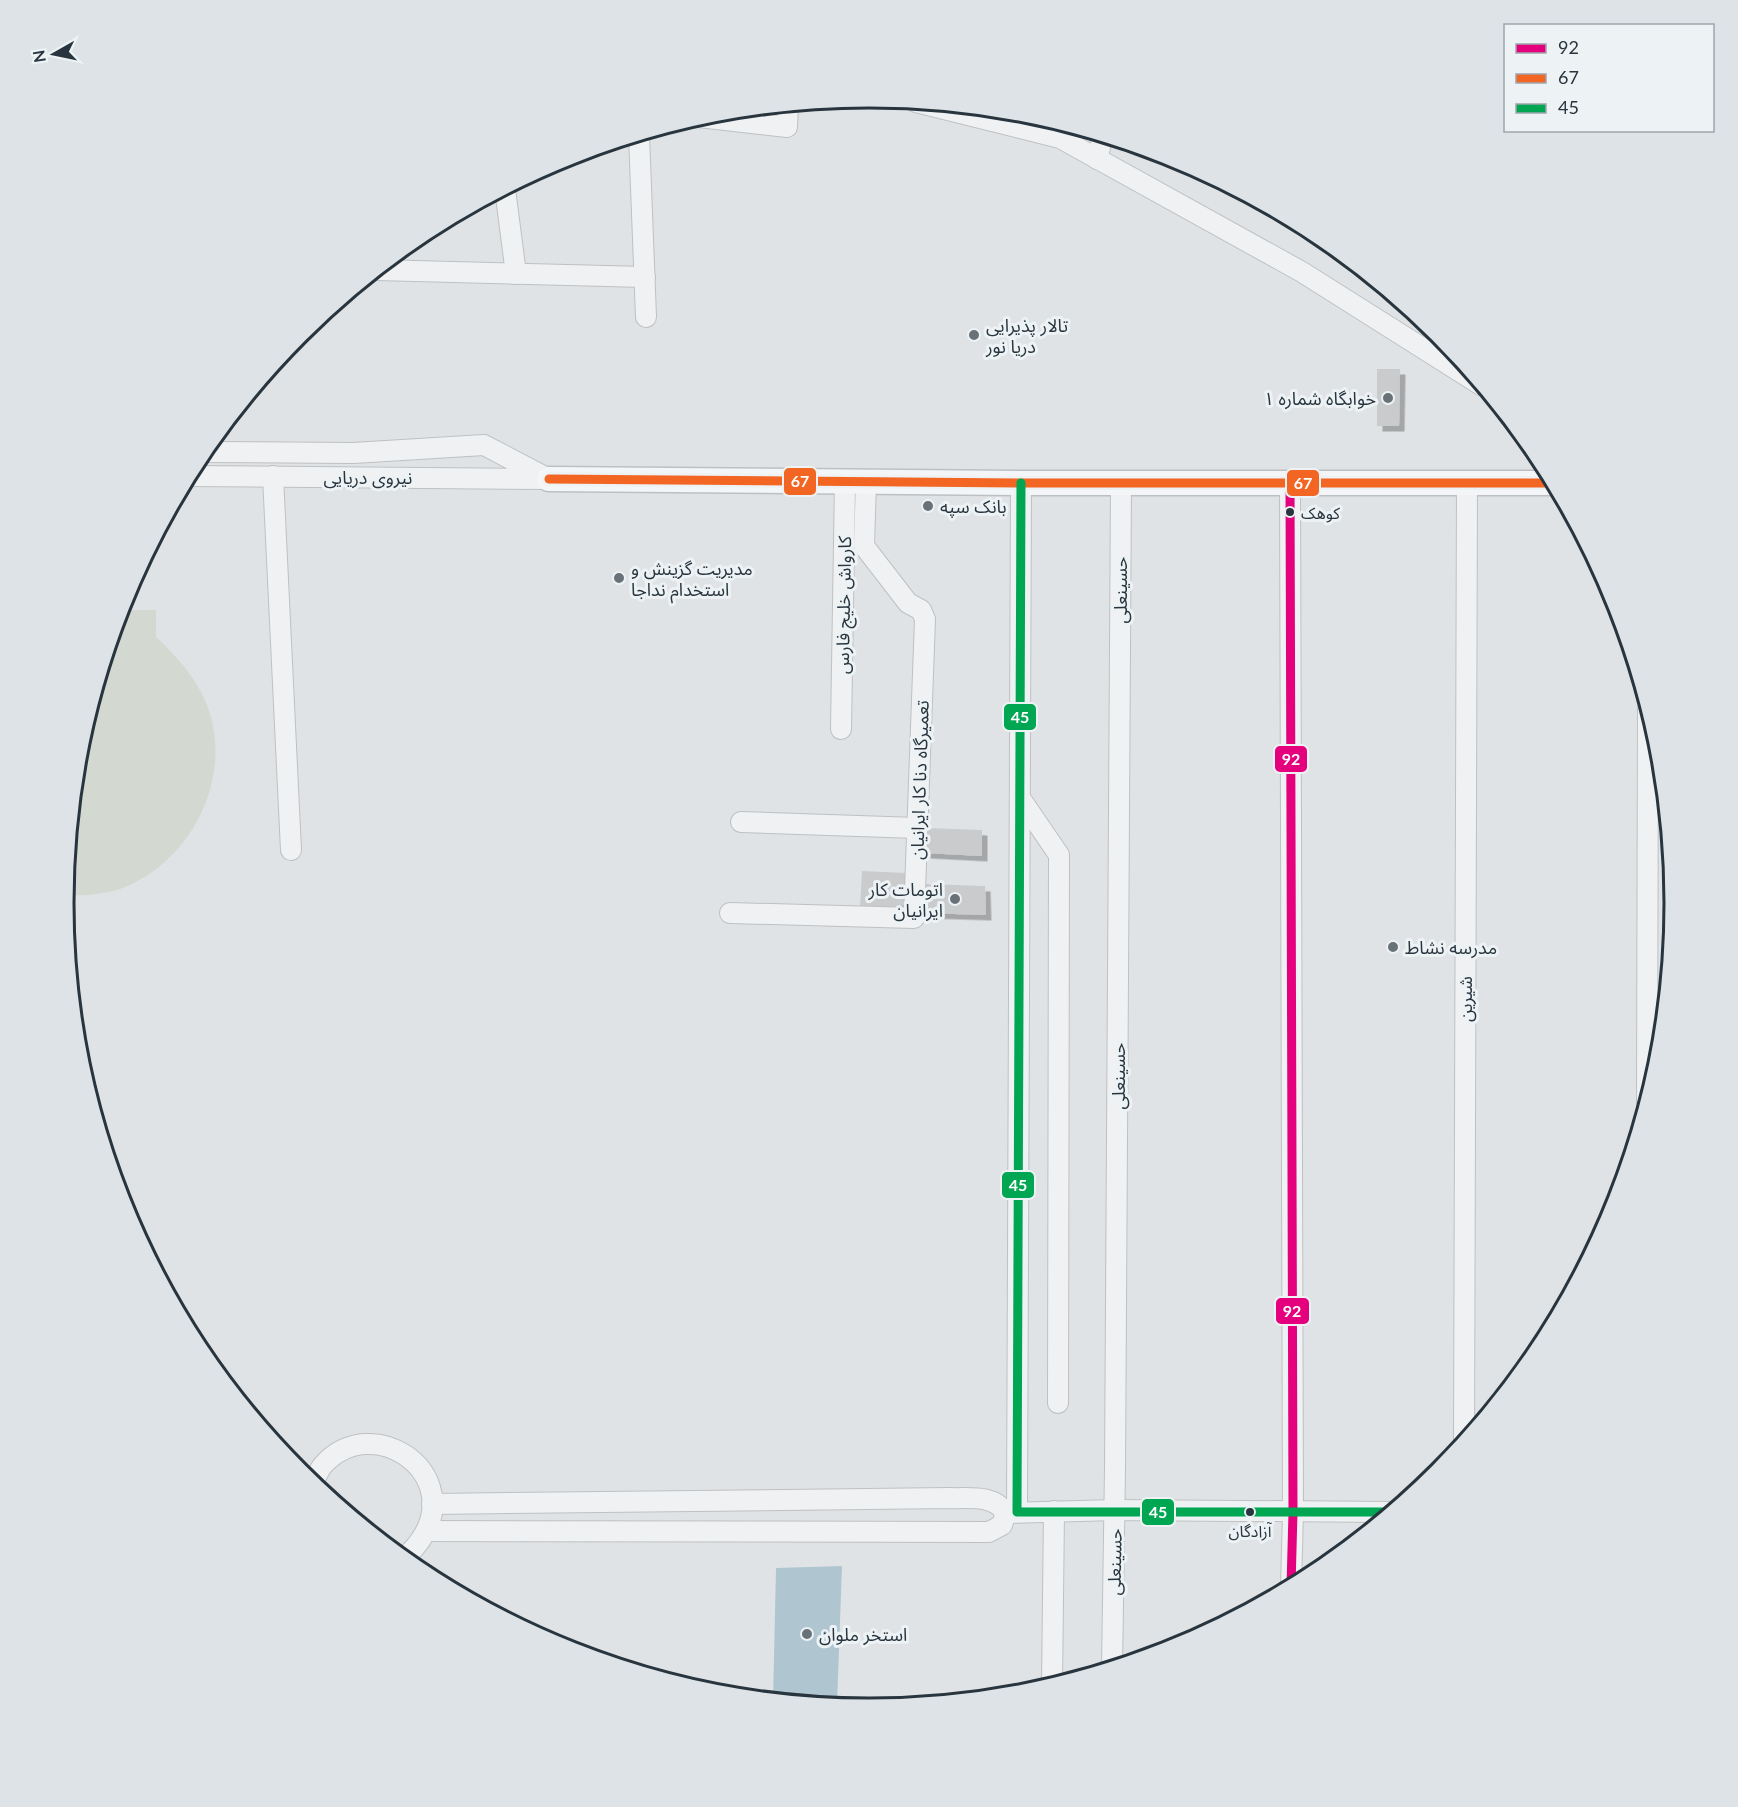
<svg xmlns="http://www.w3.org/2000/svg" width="1738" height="1807" viewBox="0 0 1738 1807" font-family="Lato,'Noto Sans Arabic',sans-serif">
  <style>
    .green { fill: #d3d9d0 }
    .water { fill: #afc6d0 }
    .building { fill: #c9cbcd; filter: url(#shadow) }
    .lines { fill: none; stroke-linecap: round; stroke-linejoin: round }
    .minor-casing { stroke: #bec1c3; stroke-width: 22 }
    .major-casing { stroke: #bdc0c3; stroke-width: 27 }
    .minor { stroke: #f0f1f2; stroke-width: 20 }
    .major { stroke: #f4f5f6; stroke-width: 24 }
    .bus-1-casing { stroke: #edf2f5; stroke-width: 14 }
    .bus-2-casing { stroke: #edf2f5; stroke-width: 14 }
    .bus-3-casing { stroke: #edf2f5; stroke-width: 14 }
    .bus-1 { stroke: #e5007d; stroke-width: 9 }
    .bus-2 { stroke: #f26522; stroke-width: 9 }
    .bus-3 { stroke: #00a651; stroke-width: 9 }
    .poi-dot { fill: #687278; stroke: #edf2f5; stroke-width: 2 }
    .bus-dot { fill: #28353e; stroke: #edf2f5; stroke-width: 2 }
    .labels { text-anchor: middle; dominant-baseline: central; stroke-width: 6; stroke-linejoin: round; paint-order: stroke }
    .bus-label { font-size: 16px; fill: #28353e; stroke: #edf2f5; text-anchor: start }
    .poi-label { font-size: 18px; fill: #28353e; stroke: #edf2f5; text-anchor: start }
    .street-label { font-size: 18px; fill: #28353e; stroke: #edf2f5 }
    .rim { fill: none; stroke: #28353e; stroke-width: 3 }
    .line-badge { stroke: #edf2f5; stroke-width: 2 }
    .badge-label { font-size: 16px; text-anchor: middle; font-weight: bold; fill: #fff }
  </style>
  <defs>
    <filter id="shadow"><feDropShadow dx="5.5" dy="5.5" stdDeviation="0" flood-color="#0004"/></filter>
  </defs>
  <rect width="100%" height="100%" fill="#e0e3e5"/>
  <path class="green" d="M120,610H156V637C175,655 193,674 204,698C237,771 195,859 123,888C104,895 83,895 64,896L79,746Z"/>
  <polygon class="water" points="842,1566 837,1706 773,1700 776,1568"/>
  <g class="building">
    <polygon points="1377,369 1400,369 1399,426 1377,426"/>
    <polygon points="925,828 982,830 982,856 925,853"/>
    <polygon points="862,871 905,873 904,904 896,909 860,908"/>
    <polygon points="925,884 985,886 986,915 924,913"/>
  </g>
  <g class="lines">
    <g class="minor-casing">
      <g id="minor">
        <polyline points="916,102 1060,138 1302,272 1481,385"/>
        <polyline points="699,117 787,127 788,105"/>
        <polyline points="639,135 646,317"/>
        <polyline points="1097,159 1103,136"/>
        <polyline points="505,189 516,274"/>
        <polyline points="377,270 645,277"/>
        <polyline points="188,476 549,479 484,445 353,453 202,452"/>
        <polyline points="273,476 291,850"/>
        <polyline points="1290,483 1293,1512 1291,1587"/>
        <polyline points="841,729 845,482"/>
        <polyline points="1020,798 1059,855 1058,1403"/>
        <polyline points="741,822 917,828"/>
        <polyline points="730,913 914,918 925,619 921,610 908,603 864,546 866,482"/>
        <polyline points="1647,1101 1648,710"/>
        <polyline points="1464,1443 1467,483"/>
        <path d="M312,1484C316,1478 319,1469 324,1464C372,1413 457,1468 426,1531C420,1542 413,1552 402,1558"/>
        <path d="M432,1504L950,1498C970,1499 993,1494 1006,1513L1115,1510L1392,1512"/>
        <polyline points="1017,1512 1021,483"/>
        <polyline points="426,1531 989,1532 1002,1525 1006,1513"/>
        <polyline points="1112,1668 1115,1469 1121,483"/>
        <polyline points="1052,1686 1054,1511"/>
      </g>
    </g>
    <g class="major-casing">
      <polyline id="major" points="549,479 1021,483 1554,483"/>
    </g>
    <use href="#minor" class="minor"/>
    <use href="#major" class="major"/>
    <g class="bus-1-casing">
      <polyline id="bus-1" points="1290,483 1293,1512 1291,1587"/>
    </g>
    <g class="bus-2-casing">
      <polyline id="bus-2" points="549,479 1021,483 1554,483"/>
    </g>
    <g class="bus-3-casing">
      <polyline id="bus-3" points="1021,483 1017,1512 1392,1512"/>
    </g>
    <use href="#bus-1" class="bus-1"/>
    <use href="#bus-2" class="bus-2"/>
    <use href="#bus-3" class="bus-3"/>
  </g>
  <g class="poi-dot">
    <circle cx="974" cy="335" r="6"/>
    <circle cx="1388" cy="398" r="6"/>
    <circle cx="928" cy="506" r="6"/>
    <circle cx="619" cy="578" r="6"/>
    <circle cx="955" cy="899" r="6"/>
    <circle cx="1393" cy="947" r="6"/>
    <circle cx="807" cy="1634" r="6"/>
  </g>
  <g class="bus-dot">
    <circle cx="1290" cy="512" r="5"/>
    <circle cx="1250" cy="1512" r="5"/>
  </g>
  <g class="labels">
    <g class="bus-label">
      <text x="1301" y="512">کوهک</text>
      <text x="1250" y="1530" text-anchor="middle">آزادگان</text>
    </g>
    <g class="poi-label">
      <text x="986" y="325">تالار پذیرایی<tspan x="986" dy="21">دریا نور</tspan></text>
      <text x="1376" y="398" text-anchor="end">خوابگاه شماره ۱</text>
      <text x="940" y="506">بانک سپه</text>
      <text x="631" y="568">مدیریت گزینش و<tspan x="631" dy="21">استخدام نداجا</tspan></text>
      <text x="943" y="889" text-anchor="end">اتومات کار<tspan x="943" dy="21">ایرانیان</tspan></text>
      <text x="1405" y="947">مدرسه نشاط</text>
      <text x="819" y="1634">استخر ملوان</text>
    </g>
    <g class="street-label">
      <text x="368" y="477">نیروی دریایی</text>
      <text transform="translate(1120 590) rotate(-90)">حسینعلی</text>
      <text transform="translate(843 605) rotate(-89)">کارواش خلیج فارس</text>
      <text transform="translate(919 780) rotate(-88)">تعمیرگاه دنا کار ایرانیان</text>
      <text transform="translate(1465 999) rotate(-90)">شیرین</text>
      <text transform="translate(1118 1076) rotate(-90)">حسینعلی</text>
      <text transform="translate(1114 1562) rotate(-89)">حسینعلی</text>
    </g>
  </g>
  <path d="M0 0H1738V1807H0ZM74 903a795 795 0 1 1 1590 0a795 795 0 1 1-1590 0Z" fill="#dde3e6" fill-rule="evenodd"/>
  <path class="rim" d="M74 903a795 795 0 1 1 1590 0a795 795 0 1 1-1590 0Z"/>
  <g class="line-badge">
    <rect x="783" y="467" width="34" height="29" rx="6" fill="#f26522"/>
    <rect x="1286" y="469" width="34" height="28" rx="6" fill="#f26522"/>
    <rect x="1003" y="703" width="34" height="28" rx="6" fill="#00a651"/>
    <rect x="1274" y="745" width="34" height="28" rx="6" fill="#e5007d"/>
    <rect x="1001" y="1171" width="34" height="28" rx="6" fill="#00a651"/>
    <rect x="1275" y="1297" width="35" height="28" rx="6" fill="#e5007d"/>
    <rect x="1141" y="1498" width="34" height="28" rx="6" fill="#00a651"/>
  </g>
  <g class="badge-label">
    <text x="800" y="487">67</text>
    <text x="1303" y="489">67</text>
    <text x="1020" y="723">45</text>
    <text x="1291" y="765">92</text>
    <text x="1018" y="1191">45</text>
    <text x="1292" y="1317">92</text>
    <text x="1158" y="1518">45</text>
  </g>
  <rect x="1504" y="24" width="210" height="108" fill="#edf2f5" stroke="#9ea6ac" stroke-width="1.5"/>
  <rect x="1516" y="44" width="30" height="9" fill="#e5007d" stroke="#9ea6ac" stroke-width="1.5"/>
  <text x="1558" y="54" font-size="18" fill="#28353e">92</text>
  <rect x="1516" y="74" width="30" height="9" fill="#f26522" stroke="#9ea6ac" stroke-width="1.5"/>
  <text x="1558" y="84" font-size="18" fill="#28353e">67</text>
  <rect x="1516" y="104" width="30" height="9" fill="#00a651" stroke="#9ea6ac" stroke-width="1.5"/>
  <text x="1558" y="114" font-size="18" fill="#28353e">45</text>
  <g transform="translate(54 54) rotate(261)" stroke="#edf2f5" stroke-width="4.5" paint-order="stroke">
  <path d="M0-4.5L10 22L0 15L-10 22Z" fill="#28353e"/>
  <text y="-9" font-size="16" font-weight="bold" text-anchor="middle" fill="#28353e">N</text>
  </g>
</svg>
